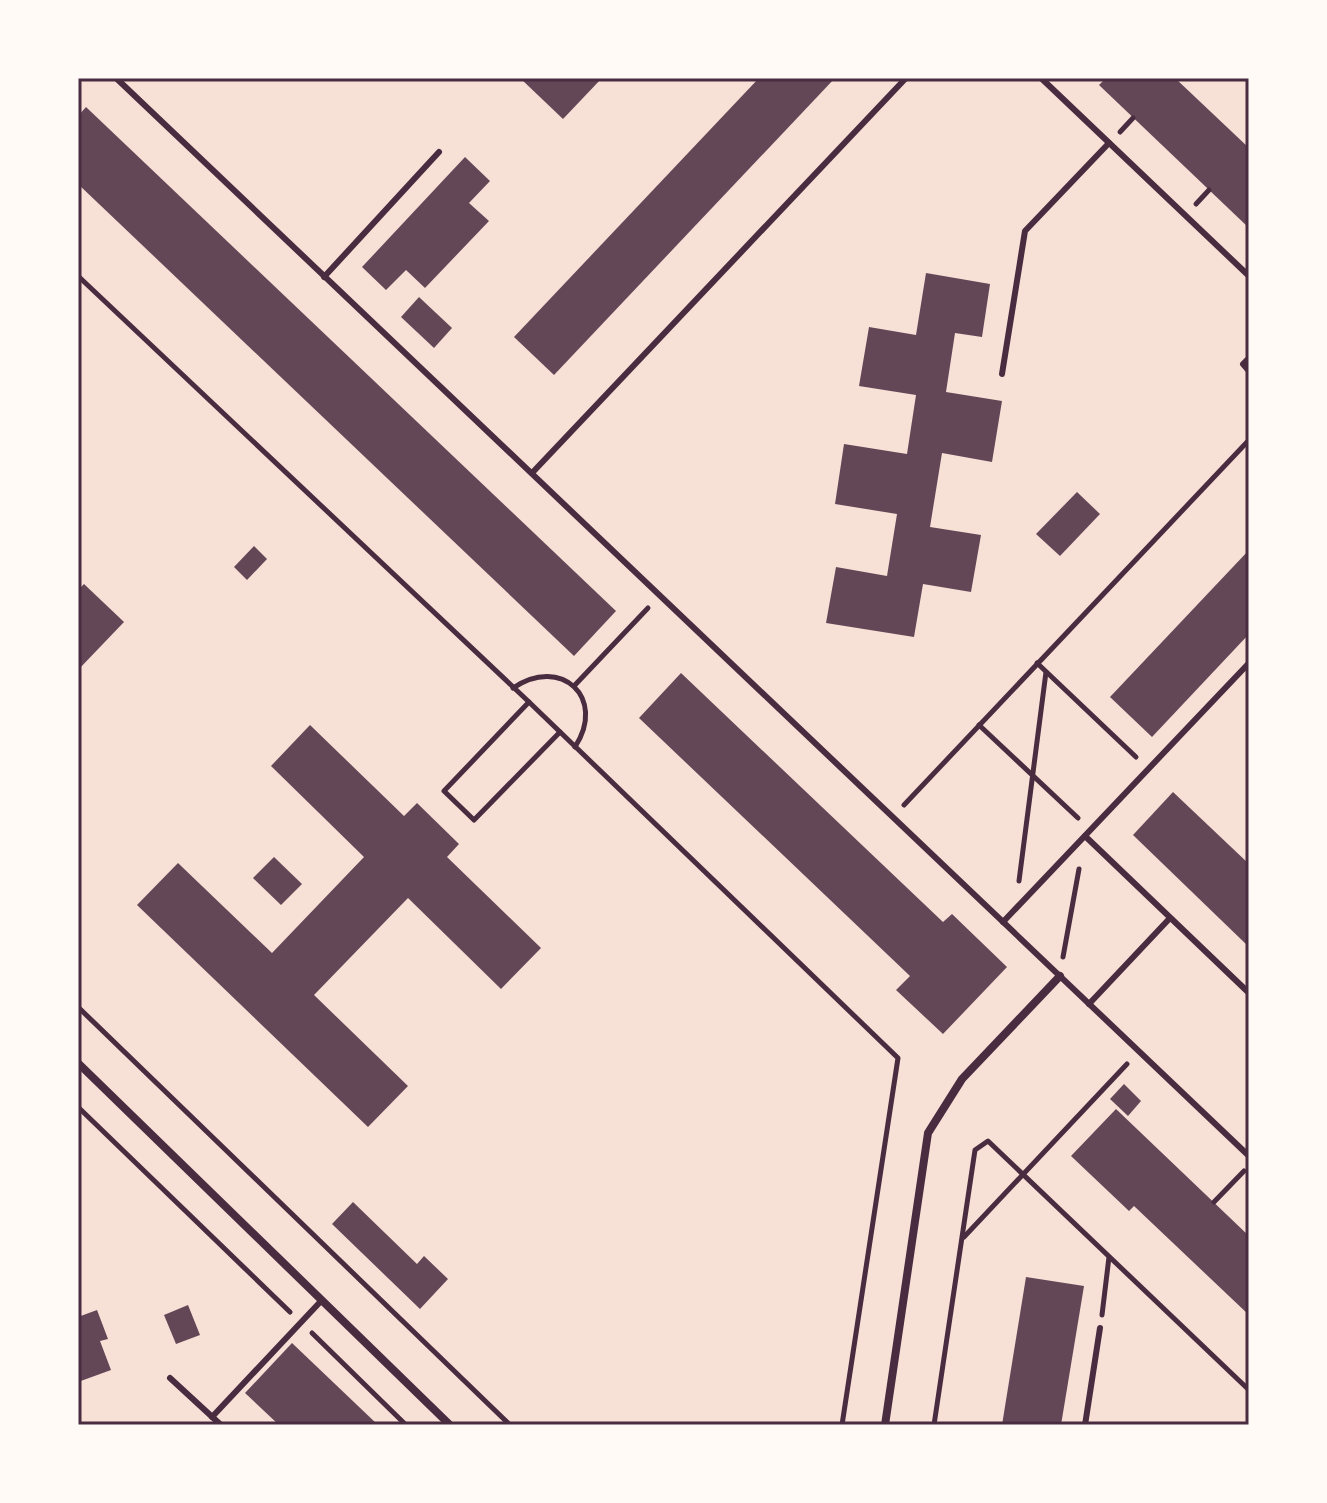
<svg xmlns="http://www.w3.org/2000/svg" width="1327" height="1503" viewBox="0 0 1327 1503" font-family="Commissioner,sans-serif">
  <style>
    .building { fill: #644757 }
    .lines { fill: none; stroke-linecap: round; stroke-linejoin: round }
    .path { stroke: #4a2c40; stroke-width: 5 }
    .service { stroke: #4a2c40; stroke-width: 6 }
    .minor { stroke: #4a2c40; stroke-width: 8 }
    .neatline { fill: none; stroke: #4a2c40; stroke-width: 3 }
  </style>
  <rect width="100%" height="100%" fill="#f7e1d7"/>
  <g class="building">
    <polygon points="520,78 602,78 563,119"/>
    <polygon points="759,78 835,78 554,375 514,337"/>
    <polygon points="1106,78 1175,78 1249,148 1249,228 1099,85"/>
    <polygon points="86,107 616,611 574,656 78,184 78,116"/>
    <polygon points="465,157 490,181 469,203 489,221 425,288 406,270 386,290 362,267"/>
    <polygon points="926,273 990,284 982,337 955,333 946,392 1002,401 992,462 942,453 930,527 981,535 971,592 923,584 914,637 826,623 836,567 887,576 897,514 835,504 844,444 907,454 916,395 859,386 869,327 916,335"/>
    <polygon points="419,297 452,328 434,348 401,317"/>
    <polygon points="1077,492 1100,514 1060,556 1036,534"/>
    <polygon points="254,546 267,559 247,580 234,567"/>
    <polygon points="1249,550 1249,634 1152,737 1110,697"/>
    <polygon points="84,584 124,622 78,670 78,590"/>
    <polygon points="681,673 943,922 952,914 1007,967 943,1034 896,990 910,976 639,718"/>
    <polygon points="310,725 404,816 417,803 459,844 447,857 541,948 501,989 408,898 314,995 408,1086 368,1127 137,905 178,863 272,953 364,857 271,766"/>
    <polygon points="1173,792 1249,864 1249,947 1133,835"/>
    <polygon points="274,857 302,884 281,905 253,878"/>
    <polygon points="1124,1084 1141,1101 1128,1116 1110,1099"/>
    <polygon points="1116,1109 1249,1236 1249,1315 1134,1206 1129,1211 1071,1156"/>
    <polygon points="353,1202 417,1264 424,1256 448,1279 420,1309 332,1224"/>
    <polygon points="1026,1277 1084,1286 1061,1425 1002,1425"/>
    <polygon points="188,1305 200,1335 176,1344 164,1315"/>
    <polygon points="97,1310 108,1339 100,1341 111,1370 78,1382 78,1317"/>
    <polygon points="292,1343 378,1425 279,1425 245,1393"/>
  </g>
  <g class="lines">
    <g class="path">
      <polyline points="1120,132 1133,118"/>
      <polyline points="1196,204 1209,190"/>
      <polyline points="78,276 529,702 898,1058 842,1425"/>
      <polyline points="1037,663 1136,757"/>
      <polyline points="574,686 648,608"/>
      <path d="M513,688C561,655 607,698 575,747"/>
      <polyline points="529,702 444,791 474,820 560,732"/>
      <polyline points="979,725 1078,818"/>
      <polyline points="904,805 1249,440"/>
      <polyline points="1019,881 1046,672"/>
      <polyline points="1063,957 1079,869"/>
      <polyline points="78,1007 510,1425"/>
      <polyline points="78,1107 290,1312"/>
      <polyline points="1214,1202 1244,1171"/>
      <polyline points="964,1237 1127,1064"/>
      <polyline points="1102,1315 1109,1257"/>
      <polyline points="312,1333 406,1425"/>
      <polyline points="934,1425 975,1150 988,1141 1249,1390"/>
    </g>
    <g class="service">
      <polyline points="116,78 1249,1156"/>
      <polyline points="1041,78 1249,276"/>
      <polyline points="324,277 439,152"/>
      <polyline points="1249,358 1243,364 1249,371"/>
      <polyline points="1002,374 1025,231 1109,143"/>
      <polyline points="532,473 906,78"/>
      <polyline points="1085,836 1249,993"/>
      <polyline points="1003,922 1249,663"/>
      <polyline points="1089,1004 1170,918"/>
      <polyline points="170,1378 221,1425"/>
      <polyline points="212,1417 322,1300"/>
      <polyline points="1085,1425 1100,1328"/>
    </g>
    <g class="minor">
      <polyline points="78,1063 450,1425"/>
      <polyline points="885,1425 928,1133 962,1079 1060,976"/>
    </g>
  </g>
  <rect width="1327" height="1503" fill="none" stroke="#fffaf5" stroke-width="160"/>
  <rect x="80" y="80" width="1167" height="1343" class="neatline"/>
</svg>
